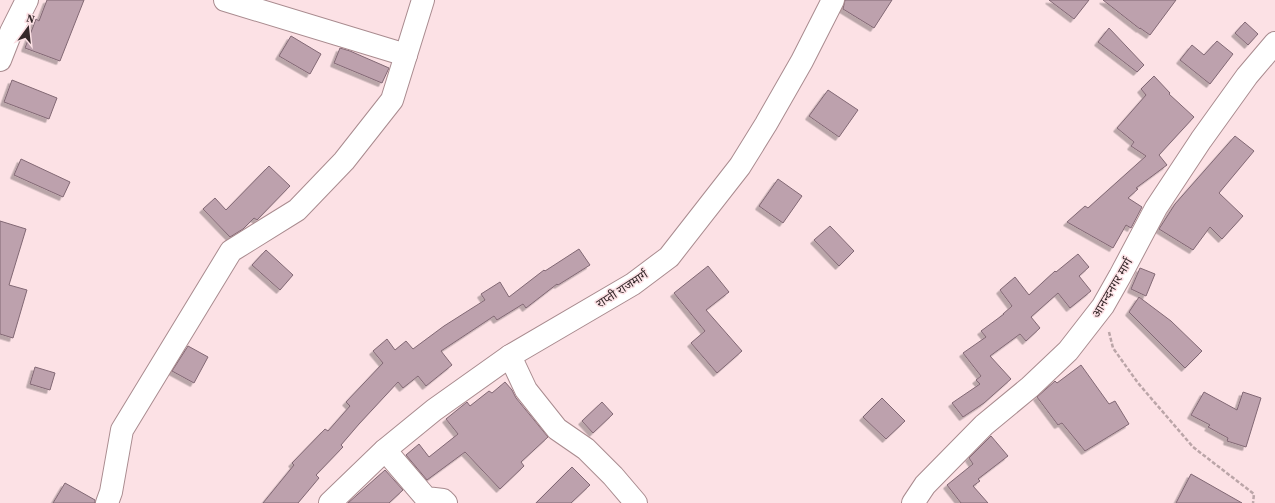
<svg xmlns="http://www.w3.org/2000/svg" width="1275" height="503" viewBox="0 0 1275 503" font-family="'Source Serif 4','Noto Sans Devanagari',serif">
  <style>
    .building { fill: #bda1ad; stroke: #826874; filter: url(#shadow) }
    .lines { fill: none; stroke-linecap: round; stroke-linejoin: round }
    .minor-casing { stroke: #a98b8f; stroke-width: 24 }
    .major-casing { stroke: #a98b8f; stroke-width: 24 }
    .path { stroke: #bba5a8; stroke-width: 2.5; stroke-dasharray: 4 2; stroke-linecap: butt }
    .minor { stroke: #fff; stroke-width: 22 }
    .major { stroke: #fff; stroke-width: 22 }
    .labels { text-anchor: middle; dominant-baseline: central; stroke-width: 3; stroke-linejoin: round; paint-order: stroke }
    .street-label { font-size: 12px; fill: #35282a; stroke: #fce1e5 }
  </style>
  <defs>
    <filter id="shadow"><feDropShadow dx="-3.5" dy="3.5" stdDeviation="0" flood-color="#0004"/></filter>
  </defs>
  <rect width="100%" height="100%" fill="#fce1e5"/>
  <g class="building">
    <polygon points="47,0 84,0 60,61 25,48 36,19 39,21"/>
    <polygon points="845,0 892,0 874,28 843,9"/>
    <polygon points="1049,0 1089,0 1074,19"/>
    <polygon points="1103,0 1176,0 1150,35 1140,28 1140,29"/>
    <polygon points="1245,22 1258,34 1248,45 1235,33"/>
    <polygon points="1109,28 1144,65 1137,72 1098,42"/>
    <polygon points="291,36 321,54 310,74 279,56"/>
    <polygon points="1217,41 1233,54 1210,84 1180,60 1192,45 1204,55"/>
    <polygon points="340,48 350,51 389,68 382,83 334,63"/>
    <polygon points="1154,76 1170,93 1169,94 1194,117 1159,155 1167,165 1136,188 1138,189 1128,198 1142,207 1131,228 1126,225 1113,248 1067,222 1085,206 1088,208 1146,156 1131,146 1134,142 1117,128 1146,95 1141,89"/>
    <polygon points="12,80 57,98 49,119 4,102"/>
    <polygon points="828,90 858,110 839,137 809,116"/>
    <polygon points="1235,136 1254,151 1219,193 1243,216 1222,239 1210,227 1193,250 1159,229 1175,204"/>
    <polygon points="21,159 70,182 63,197 14,175"/>
    <polygon points="269,166 290,186 257,220 254,218 243,229 230,237 203,209 215,198 226,210"/>
    <polygon points="778,179 802,196 783,223 759,206"/>
    <polygon points="0,221 26,229 9,285 27,290 13,338 0,334"/>
    <polygon points="830,226 854,251 839,266 814,240"/>
    <polygon points="579,249 590,265 558,285 557,284 526,308 523,304 497,320 494,316 441,351 452,365 426,386 418,376 403,388 398,382 359,424 341,445 343,447 316,475 319,478 298,503 263,503 294,465 292,463 325,429 328,431 350,406 346,402 383,363 373,351 387,339 395,350 406,341 413,349 444,326 485,300 481,294 500,282 509,297 544,270 545,271"/>
    <polygon points="266,250 293,275 280,290 252,265"/>
    <polygon points="1078,254 1089,267 1079,276 1091,291 1070,308 1058,293 1031,317 1040,328 1026,341 1020,334 990,356 1011,379 984,403 963,417 952,403 980,384 976,380 981,376 963,353 986,337 981,331 1004,314 1003,314 1012,306 1000,290 1015,277 1029,295 1055,271 1056,272"/>
    <polygon points="708,266 729,292 706,310 742,351 717,373 691,343 705,331 674,293"/>
    <polygon points="1140,268 1155,274 1146,296 1131,289"/>
    <polygon points="1139,297 1171,321 1202,351 1185,368 1129,312"/>
    <polygon points="188,346 208,357 194,383 172,371"/>
    <polygon points="1081,365 1109,404 1115,401 1129,424 1085,451 1062,423 1058,425 1037,397 1055,381 1057,383"/>
    <polygon points="35,367 55,373 50,390 30,384"/>
    <polygon points="505,382 512,390 516,398 548,437 521,462 524,466 500,489 465,452 427,480 406,455 419,444 429,457 458,434 446,419 467,402 470,406 489,391 492,393"/>
    <polygon points="1204,392 1237,410 1243,392 1261,398 1246,447 1227,441 1228,438 1208,427 1210,425 1191,415"/>
    <polygon points="882,398 905,421 886,439 863,417"/>
    <polygon points="602,402 613,414 593,433 582,421"/>
    <polygon points="991,436 1008,456 978,479 980,481 973,486 988,503 961,503 947,485 973,464 969,458"/>
    <polygon points="572,467 590,485 571,503 536,503"/>
    <polygon points="385,470 403,490 389,503 348,503"/>
    <polygon points="1191,474 1242,503 1176,503"/>
    <polygon points="65,483 95,500 95,503 53,503"/>
  </g>
  <g class="lines">
    <g class="minor-casing">
      <g id="minor">
        <polyline points="225,0 406,55"/>
        <polyline points="0,60 11,32 27,0"/>
        <polyline points="510,356 526,390 557,429 586,449 613,476 636,503"/>
        <polyline points="385,450 426,498 443,500 446,503"/>
        <polyline points="107,503 111,492 122,430 231,251 297,210 344,161 392,100 423,0"/>
        <polyline points="913,503 925,485 984,425 1030,387 1068,351 1103,306 1120,276 1156,208 1201,140 1247,76 1275,43"/>
      </g>
    </g>
    <g class="major-casing">
      <polyline id="major" points="330,503 385,450 434,410 510,356 633,284 669,257 740,166 766,124 802,61 833,0"/>
    </g>
    <polyline class="path" points="1109,332 1113,348 1138,383 1193,447 1254,494 1253,503"/>
    <use href="#minor" class="minor"/>
    <use href="#major" class="major"/>
  </g>
  <g class="labels">
    <g class="street-label">
      <text transform="translate(1112 288) rotate(-59)">आनन्दनगर मार्ग</text>
      <text transform="translate(622 289) rotate(-33)">राप्ती राजमार्ग</text>
    </g>
  </g>
  <g transform="translate(28 28) rotate(15)" stroke="#fce1e5" stroke-width="3" paint-order="stroke">
  <path d="M0-3L7 15L0 10L-7 15Z" fill="#35282a"/>
  <text y="-6" font-size="11" font-weight="bold" text-anchor="middle" fill="#35282a">N</text>
  </g>
</svg>
